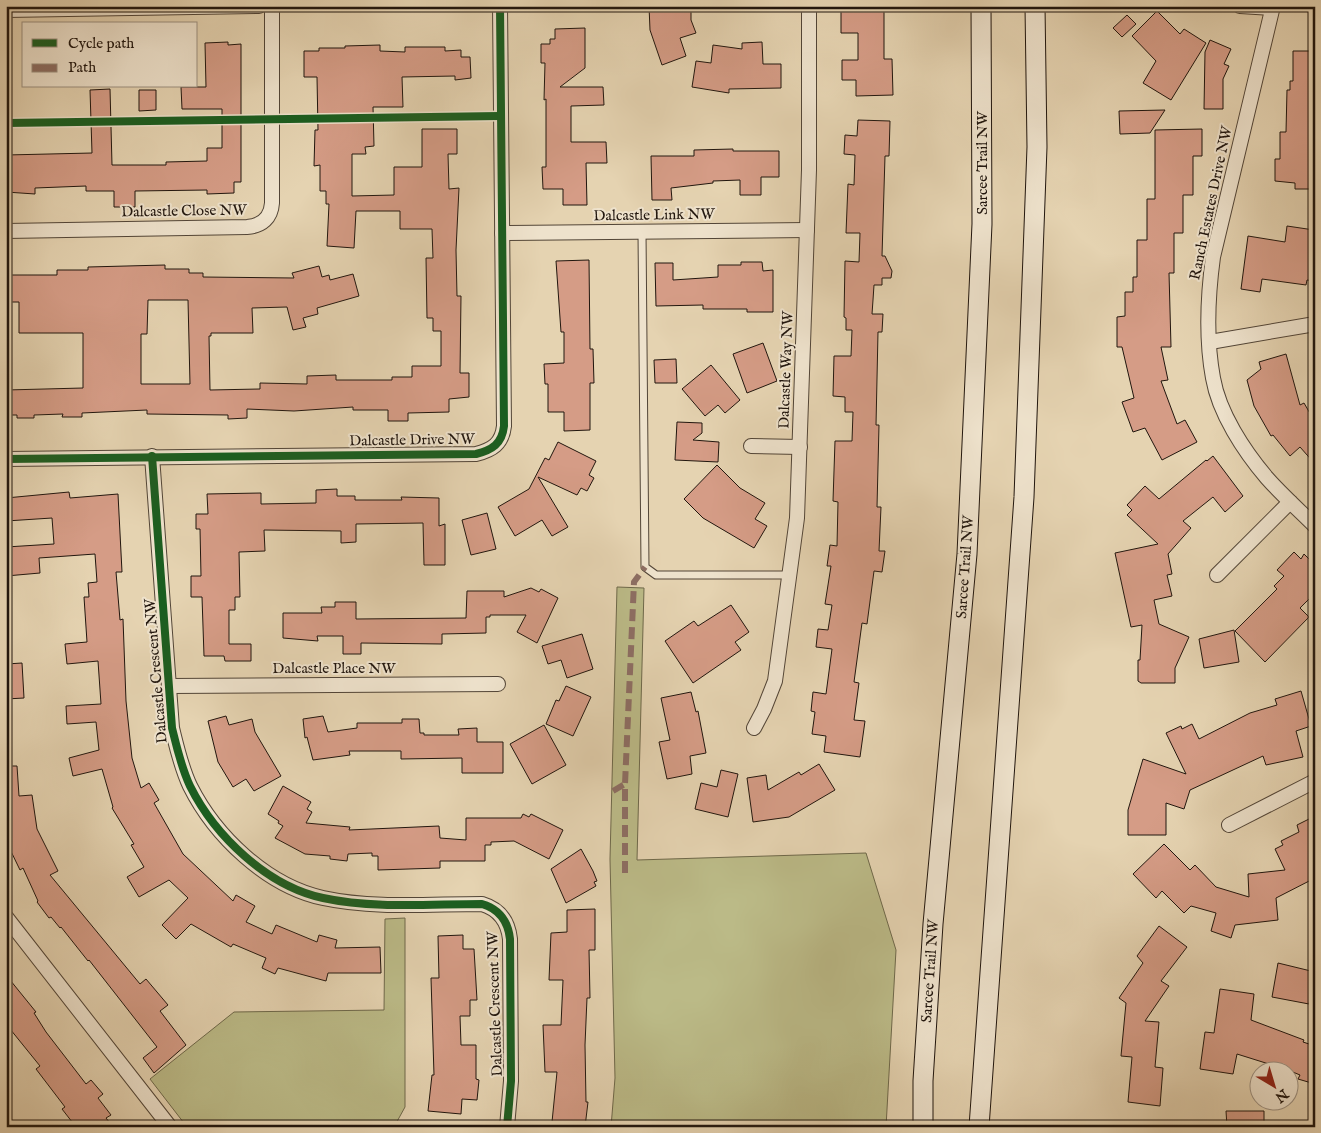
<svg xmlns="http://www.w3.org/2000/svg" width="1321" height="1133" viewBox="0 0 1321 1133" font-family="'IM FELL English',serif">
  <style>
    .green { fill: #bbba87; stroke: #6e684a }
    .building { fill: #d59c86; stroke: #21160e; fill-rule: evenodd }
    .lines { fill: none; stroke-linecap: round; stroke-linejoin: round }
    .service-casing { stroke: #524537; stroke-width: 9 }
    .minor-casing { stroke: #524537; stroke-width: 16 }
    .secondary-casing { stroke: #21160e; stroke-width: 21 }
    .service { stroke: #eee2cc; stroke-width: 7 }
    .minor { stroke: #eee2cc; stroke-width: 14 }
    .secondary { stroke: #eee2cc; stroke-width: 19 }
    .quiet { stroke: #8d6e63; stroke-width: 6; stroke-dasharray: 12 6; stroke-linecap: butt }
    .cycleway-casing { stroke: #eee2cc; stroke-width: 11 }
    .cycleway { stroke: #1b5e20; stroke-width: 8 }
    .labels { text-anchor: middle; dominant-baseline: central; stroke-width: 4; stroke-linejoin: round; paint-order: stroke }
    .street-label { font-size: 15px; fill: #21160e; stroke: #eee2cc }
  </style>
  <rect width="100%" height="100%" fill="#e5d3b1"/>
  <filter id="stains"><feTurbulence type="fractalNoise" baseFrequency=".004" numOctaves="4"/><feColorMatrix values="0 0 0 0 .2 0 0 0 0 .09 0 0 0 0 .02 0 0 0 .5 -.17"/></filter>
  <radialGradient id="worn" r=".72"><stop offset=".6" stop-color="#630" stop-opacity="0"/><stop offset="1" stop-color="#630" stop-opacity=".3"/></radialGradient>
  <g class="green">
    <polygon points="617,587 644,588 637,860 866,853 896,950 886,1127 611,1127 615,1078 610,859"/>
    <polygon points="405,918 405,1107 394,1127 187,1127 150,1079 234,1012 384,1010 385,919"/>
  </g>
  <g class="building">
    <polygon points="649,6 691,6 691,20 696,33 680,38 686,56 662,65 650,30"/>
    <polygon points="841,6 884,6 884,59 892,59 893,95 856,96 856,80 842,80 842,60 858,60 858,33 841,33"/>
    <polygon points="1157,11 1180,34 1184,29 1206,43 1171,100 1143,83 1156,61 1132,36"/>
    <polygon points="1127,15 1136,24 1122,37 1113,28"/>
    <polygon points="585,28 585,68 560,87 603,87 604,105 571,106 571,142 606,142 607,163 586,163 587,205 563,205 563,189 543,189 542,167 546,167 546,99 544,100 545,63 541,63 541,44 550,44 550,39 555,39 555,29"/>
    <polygon points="1210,40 1231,49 1224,64 1229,66 1223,79 1223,109 1204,109 1205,52"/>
    <polygon points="228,42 228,45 241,44 241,182 234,182 234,193 207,194 207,190 135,191 135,207 114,207 114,191 86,191 86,186 35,188 35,194 6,192 6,155 92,153 90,90 110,89 112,165 166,165 166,162 207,161 207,148 222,148 222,109 182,109 181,87 206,87 205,43"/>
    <polygon points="762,42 763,64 781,64 781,88 729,89 729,93 692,87 696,61 711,63 713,45 742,49 742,43"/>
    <path d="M380,45V51L405,52V47H445V51L461,50V57H470L471,78L455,80V76L402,77L403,107H373L374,146L365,147L366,154H352V196L394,195V167H422V129H457V154H448L449,189L459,188L456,250L457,296H461L460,373H469V397L449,399V412L408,413V421H388V410H353V407L294,411L247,409V418L228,419V415L147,414V410L82,413V417H62L63,414L34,415V418H17V415H6V390L83,388V333H19V302H6V275H57V270H88V267L165,265V269H189V273H203V277L294,278L292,273L319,266L322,277L329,275L330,280L353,274L359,296L317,308L318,314L303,318L306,327L293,330L287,307L252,308L253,333H211V336H209L210,390L260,389V383L307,384V376L336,375V380H392V377H412V366H441V331H433V318H427L426,258H433L432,229H400V211H356L354,248L327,246L329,204H326V191H320V165L314,166L315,130H318L317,77H304V51H319V48H345V46ZM148,300H188L190,384H141V334H147Z"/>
    <polygon points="1293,51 1315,51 1315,189 1295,189 1295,183 1275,181 1275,159 1280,159 1280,132 1286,132 1287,90 1290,90 1290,81 1293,81"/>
    <polygon points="139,90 156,90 156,110 139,111"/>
    <polygon points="1165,110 1150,133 1120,134 1119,111"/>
    <polygon points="858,120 890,121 889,156 885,156 882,256 885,256 892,271 891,278 882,278 882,285 874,285 873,300 872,314 883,314 882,332 878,332 876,425 879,425 877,507 881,507 879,551 885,551 882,572 874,571 867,624 862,623 854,682 859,683 854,720 865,721 860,757 824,752 826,736 812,734 815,712 811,711 813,692 826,694 832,649 816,647 818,629 828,630 832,605 825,604 831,566 827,566 830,545 837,546 838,502 833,501 835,441 852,441 853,412 845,412 845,397 833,396 834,356 851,356 852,330 846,330 846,318 844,317 845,261 859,262 860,233 846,233 848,184 854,185 855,155 844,154 845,135 857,136"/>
    <polygon points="1202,129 1202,156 1193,156 1193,195 1183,195 1183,233 1174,233 1174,273 1169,273 1171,347 1161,347 1168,380 1161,381 1177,424 1185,420 1197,442 1162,460 1145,428 1133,432 1122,402 1134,398 1122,347 1117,347 1117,317 1125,316 1125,292 1133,292 1133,277 1137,277 1137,240 1147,240 1147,199 1155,199 1155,130"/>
    <polygon points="733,149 733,151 779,151 779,177 761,177 761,195 740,195 740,180 713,181 713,183 671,188 672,200 652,200 651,156 694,156 694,150"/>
    <polygon points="1287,226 1314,230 1310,260 1315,260 1315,281 1307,280 1306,285 1262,279 1260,292 1241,289 1248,236 1285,242"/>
    <polygon points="589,260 590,349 593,349 594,383 590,383 590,430 564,431 564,412 548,412 548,384 545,384 544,364 564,363 564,332 561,332 556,261"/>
    <polygon points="741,262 762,262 763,271 773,270 773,312 747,312 747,309 703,309 703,305 656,306 655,263 673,263 673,280 718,277 718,265 741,265"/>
    <polygon points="763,343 777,381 747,393 733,354"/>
    <polygon points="1286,354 1300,405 1304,403 1315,422 1315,464 1300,447 1290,456 1273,435 1271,436 1254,406 1247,380 1261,369 1259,362"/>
    <polygon points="676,359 677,383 655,383 654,360"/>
    <polygon points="711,365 740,400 725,413 718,405 705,416 682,389"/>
    <polygon points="677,422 702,423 702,433 693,440 719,442 718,462 675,460"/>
    <polygon points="558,442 596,461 589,475 594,478 587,491 581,488 577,495 538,477 568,527 552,536 542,520 515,536 498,507 529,489 545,458 549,460"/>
    <polygon points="1213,456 1243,496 1225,512 1213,497 1183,521 1191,528 1168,554 1172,574 1167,575 1172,596 1154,600 1159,624 1189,637 1175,668 1175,683 1141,683 1138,681 1138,660 1140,660 1142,625 1131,627 1115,553 1158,544 1127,515 1132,510 1127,505 1145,486 1159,499 1206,460 1207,461"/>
    <polygon points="717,465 740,488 765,503 755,519 767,526 754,548 703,518 684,499"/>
    <polygon points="337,489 337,496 355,496 355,500 402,500 401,497 439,498 439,526 445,524 445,565 424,565 423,523 356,524 356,542 341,543 341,531 264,530 265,551 239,552 240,597 235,597 235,610 229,610 229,644 251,644 251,661 225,661 224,656 204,656 202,597 191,597 191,576 201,576 200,529 196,529 196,514 208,514 207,494 261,493 261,504 316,503 316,490"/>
    <polygon points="69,492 70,498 118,494 122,572 116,572 120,620 123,619 126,701 132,758 141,788 149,783 159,800 154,803 183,854 233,901 236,895 255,906 246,922 272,934 276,925 317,942 319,935 337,940 335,948 380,947 381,973 328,973 326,981 278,968 275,974 262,968 266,958 233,944 231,947 191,924 176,939 162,925 188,898 169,880 139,897 127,877 144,867 131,845 134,844 112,808 113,807 102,769 73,776 69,758 99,750 96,722 67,724 66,706 101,704 98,661 67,664 65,644 87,642 84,597 89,597 88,583 97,582 95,554 39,558 40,573 6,576 6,547 54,544 52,518 6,521 6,498"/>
    <polygon points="487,513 496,549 471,555 462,520"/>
    <polygon points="1294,552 1301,559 1304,554 1315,565 1315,593 1300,608 1309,617 1265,662 1235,631 1277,589 1274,586 1284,576 1277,570"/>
    <polygon points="531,588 539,592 541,589 558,598 537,643 517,632 526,615 490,615 490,617 486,617 486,633 442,634 442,644 361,643 361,654 343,654 343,636 317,636 318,641 283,638 283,613 322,613 321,607 335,607 335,602 356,602 356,619 466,618 467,591 504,591 504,597"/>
    <polygon points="731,605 749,632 735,642 741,650 693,683 665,641 694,621 698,626"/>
    <polygon points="1234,630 1239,662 1204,668 1199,639"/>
    <polygon points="582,634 593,669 567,678 561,660 548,664 542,646"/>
    <polygon points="22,663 24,698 6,699 6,664"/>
    <polygon points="566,686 591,697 573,736 546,724 556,700 559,701"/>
    <polygon points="1301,691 1311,726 1296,731 1303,757 1266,765 1263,756 1190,790 1184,809 1166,803 1166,835 1128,835 1128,810 1143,759 1186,774 1166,733 1181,726 1182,729 1192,724 1199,739 1250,713 1277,705 1275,699"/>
    <polygon points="691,692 696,712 698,711 706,753 690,756 692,774 667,779 659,742 670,740 661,698"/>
    <polygon points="226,716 229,725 252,719 255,732 281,776 254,791 246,779 233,787 218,762 208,721"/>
    <polygon points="323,716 328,732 357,728 357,723 402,723 402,719 419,719 420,733 424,733 424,735 459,735 458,729 477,728 477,742 503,742 503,773 462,773 462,758 401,759 401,751 349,751 350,755 313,760 307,737 305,738 303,719"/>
    <polygon points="544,725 566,765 532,784 510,744"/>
    <polygon points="819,764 835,790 789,817 753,822 747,778 766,775 768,790 799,772 801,775"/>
    <polygon points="6,766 17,766 19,796 32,795 37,829 58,871 50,875 140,984 146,979 168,1005 160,1011 186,1045 154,1073 143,1058 157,1047 89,960 88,961 61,927 60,928 51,917 49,918 37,902 38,901 23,868 20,870 6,841"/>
    <polygon points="721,770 738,774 728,817 695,809 701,783 717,787"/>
    <polygon points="283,786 311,802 307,809 312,812 306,823 350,827 349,830 439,826 440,838 466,840 466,818 521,818 523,814 529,817 531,814 563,830 549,859 514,841 491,842 491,845 485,845 485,861 440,861 440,868 378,870 378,856 372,856 372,853 348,854 347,861 330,859 330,856 305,854 275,838 283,826 278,823 279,821 268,814"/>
    <polygon points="1315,816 1315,878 1276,898 1278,920 1235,925 1231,938 1211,931 1216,913 1191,906 1184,913 1162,891 1156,898 1133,874 1164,844 1190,870 1195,865 1216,887 1249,897 1248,874 1285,870 1275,849 1283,845 1281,841 1299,832 1297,825"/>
    <polygon points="581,849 593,871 597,881 594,882 596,886 566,903 551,869"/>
    <polygon points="595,909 595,950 589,950 590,998 587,998 585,1045 586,1102 588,1102 585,1127 555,1127 555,1122 552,1122 557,1072 545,1072 543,1025 561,1025 563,980 549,980 551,933 567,932 567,910"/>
    <polygon points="1159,926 1187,947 1161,981 1169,986 1145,1021 1159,1022 1155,1067 1163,1068 1160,1106 1128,1102 1132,1057 1121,1056 1126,1003 1119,998 1143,963 1137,956"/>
    <polygon points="463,935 463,949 474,949 477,1000 470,1000 470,1016 460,1016 461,1045 476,1045 476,1079 479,1080 477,1100 462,1099 461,1114 428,1111 432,1075 434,1075 431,978 439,978 438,936"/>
    <polygon points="1278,963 1315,972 1309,1004 1272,997"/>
    <polygon points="6,975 36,1012 34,1013 46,1032 86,1084 91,1080 103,1094 98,1098 111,1115 106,1118 113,1127 76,1127 62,1109 65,1107 36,1069 40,1066 6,1024"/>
    <polygon points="1220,989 1254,994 1251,1020 1304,1040 1303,1042 1315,1046 1315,1084 1298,1079 1300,1075 1288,1070 1237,1054 1233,1074 1200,1069 1205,1032 1214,1033"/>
    <polygon points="1226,1111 1264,1111 1264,1127 1227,1127"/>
  </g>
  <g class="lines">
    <g class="service-casing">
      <polyline id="service" points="642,232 645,567 656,575 790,575"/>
    </g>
    <g class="minor-casing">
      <g id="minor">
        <polyline points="1240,6 1272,8"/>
        <path d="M1273,6L1213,257C1208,294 1206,340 1213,378C1219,413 1244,451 1267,478C1282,495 1299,510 1315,526"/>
        <polyline points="6,10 259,6"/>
        <path d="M6,231L247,227C262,226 271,218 272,203V6"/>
        <polyline points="502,233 807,230"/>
        <polyline points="1210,342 1315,324"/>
        <polyline points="751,446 800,447"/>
        <path d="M152,456L172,728C177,748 181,767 190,786C215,836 267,886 323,898C374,909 429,904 482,904C499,909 508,921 510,939L511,1081L507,1127"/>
        <path d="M6,459L476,454C492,450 502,444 504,426L500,6"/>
        <polyline points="1217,575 1290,502"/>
        <polyline points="170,686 498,684"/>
        <polyline points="754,728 764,709 775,681 797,518 809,170 809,6"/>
        <polyline points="1229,825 1315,781"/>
        <polyline points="6,917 170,1127"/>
      </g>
    </g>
    <g class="secondary-casing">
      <g id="secondary">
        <polyline points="923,1127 923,1081 933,924 967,554 982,224 981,6"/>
        <polyline points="979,1127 1024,497 1037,147 1035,6"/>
      </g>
    </g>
    <use href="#service" class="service"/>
    <use href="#minor" class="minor"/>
    <use href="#secondary" class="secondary"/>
    <g class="quiet">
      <polyline points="613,791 625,784"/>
      <polyline points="625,873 625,784 634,582 645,567"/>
    </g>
    <g class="cycleway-casing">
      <g id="cycleway">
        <polyline points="6,123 500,116"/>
        <path d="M152,456L172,728C177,748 181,767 190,786C215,836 267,886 323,898C374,909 429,904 482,904C499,909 508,921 510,939L511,1081L507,1127"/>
        <path d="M6,459L476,454C492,450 502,444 504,426L500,6"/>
      </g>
    </g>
    <use href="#cycleway" class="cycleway"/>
  </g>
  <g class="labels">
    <g class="street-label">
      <text transform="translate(982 163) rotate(-90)">Sarcee Trail NW</text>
      <text transform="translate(1211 203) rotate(-78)">Ranch Estates Drive NW</text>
      <text transform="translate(184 211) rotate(-1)">Dalcastle Close NW</text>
      <text transform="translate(654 215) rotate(-1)">Dalcastle Link NW</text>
      <text transform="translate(786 370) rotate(-88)">Dalcastle Way NW</text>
      <text transform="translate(412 440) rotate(-1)">Dalcastle Drive NW</text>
      <text transform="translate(965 567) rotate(-86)">Sarcee Trail NW</text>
      <text x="334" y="668">Dalcastle Place NW</text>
      <text transform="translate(156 671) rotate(-95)">Dalcastle Crescent NW</text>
      <text transform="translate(930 971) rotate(-86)">Sarcee Trail NW</text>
      <text transform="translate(495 1004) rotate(-92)">Dalcastle Crescent NW</text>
    </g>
  </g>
  <rect width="1321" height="1133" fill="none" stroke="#e5d3b1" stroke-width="25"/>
  <rect x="8" y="8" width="1306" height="1118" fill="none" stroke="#21160e" stroke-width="2.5"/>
  <rect x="12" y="12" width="1296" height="1108" fill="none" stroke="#21160e"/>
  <rect x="22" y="22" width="175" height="65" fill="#eee2cc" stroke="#9c9080"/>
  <rect x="32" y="39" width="25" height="8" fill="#1b5e20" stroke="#9c9080"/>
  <text x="68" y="48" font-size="15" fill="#21160e">Cycle path</text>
  <rect x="32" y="64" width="25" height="8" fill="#8d6e63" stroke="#9c9080"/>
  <text x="68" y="72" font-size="15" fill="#21160e">Path</text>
  <g transform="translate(1274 1086) rotate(142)"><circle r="24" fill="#eee2cc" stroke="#9c9080"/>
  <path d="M0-4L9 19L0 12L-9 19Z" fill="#8f2418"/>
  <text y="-8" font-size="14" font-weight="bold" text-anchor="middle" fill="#21160e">N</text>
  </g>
  <rect width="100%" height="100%" filter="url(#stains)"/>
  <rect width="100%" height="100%" fill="url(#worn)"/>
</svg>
